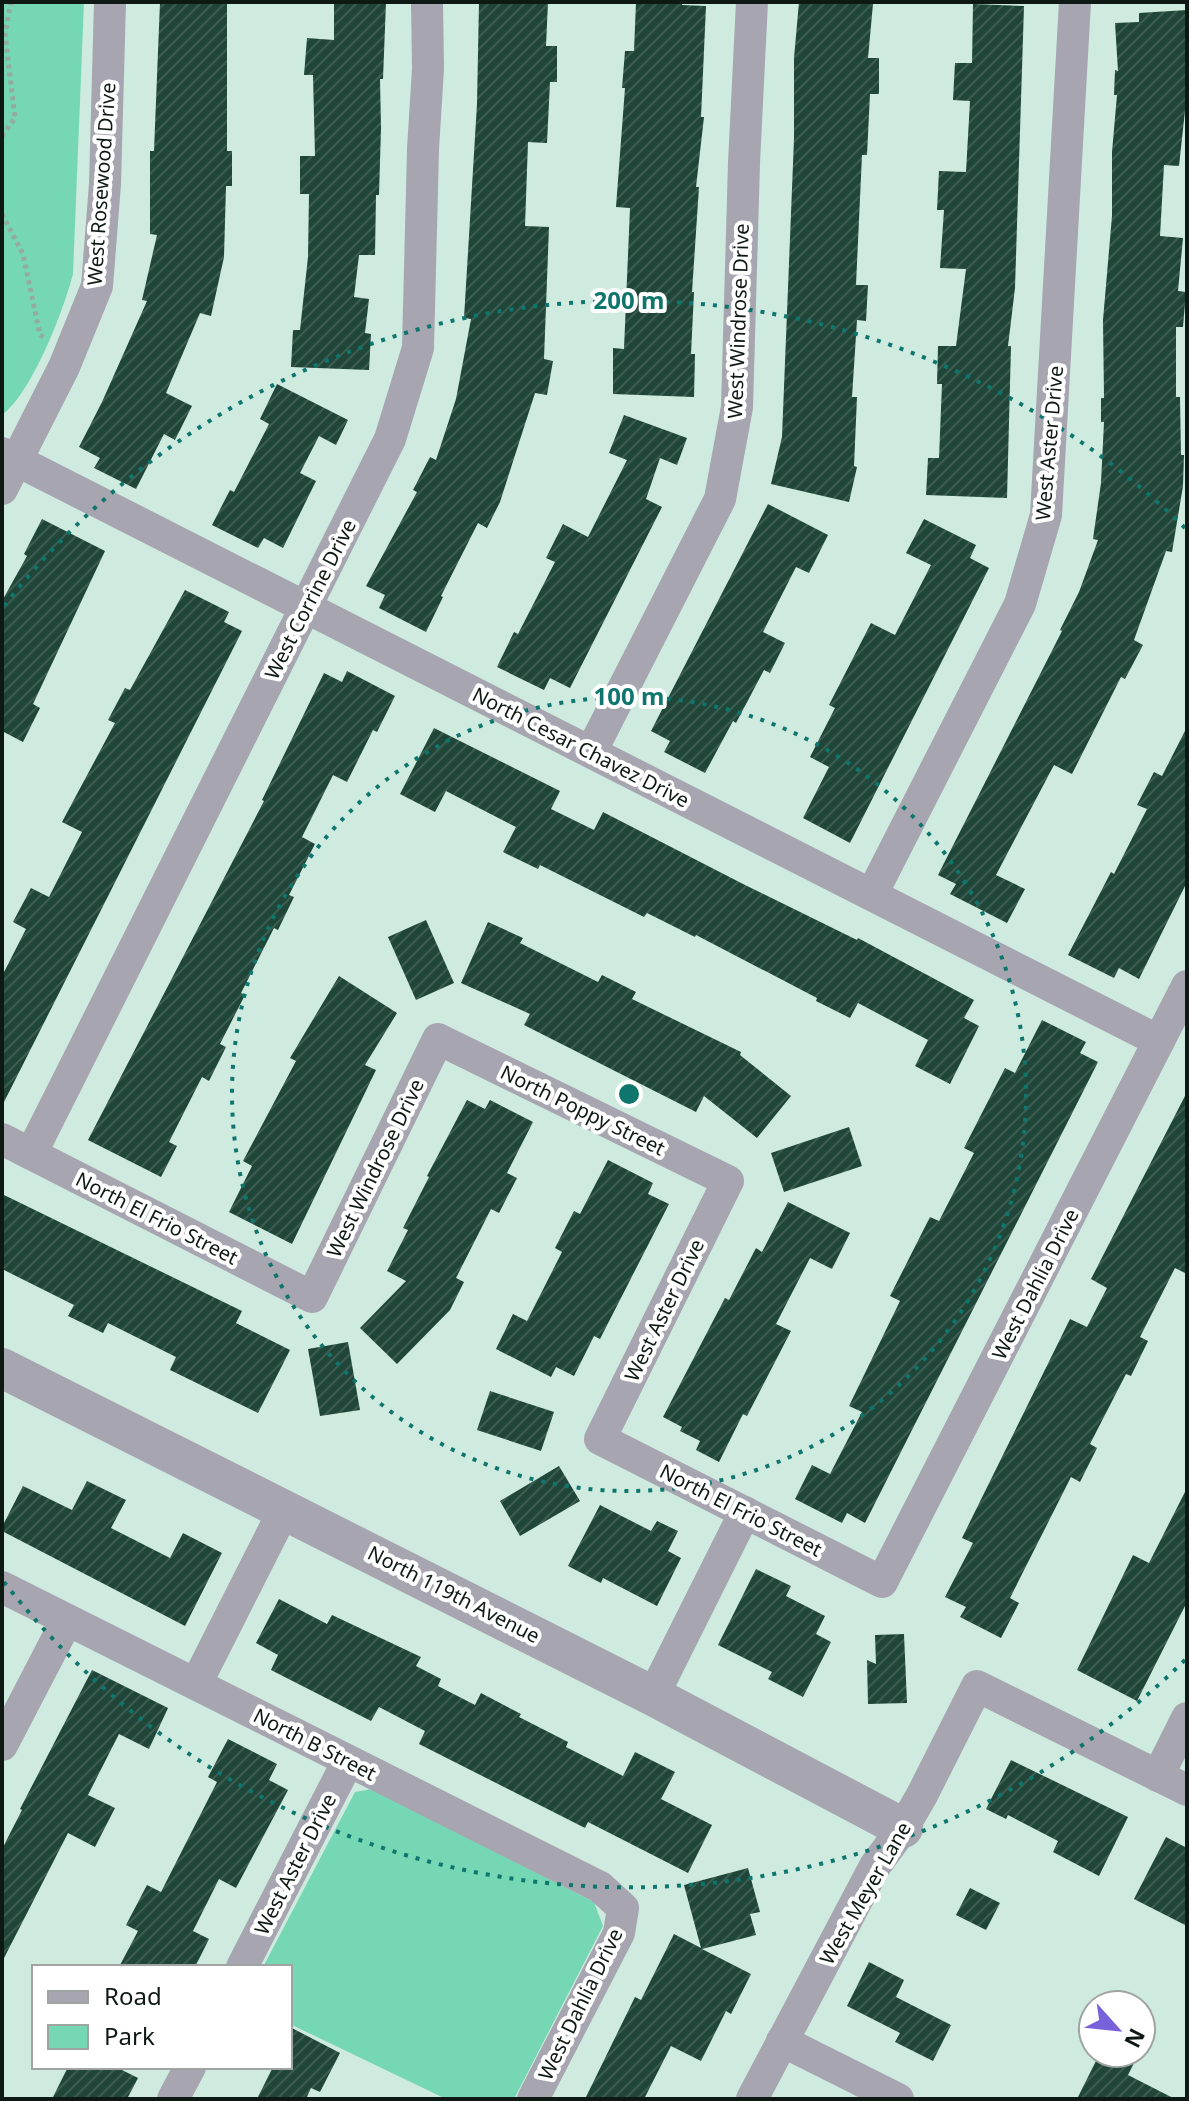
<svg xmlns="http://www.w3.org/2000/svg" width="1189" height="2101" viewBox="0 0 1189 2101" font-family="'Noto Sans',sans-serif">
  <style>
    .park { fill: #75d7b3 }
    .building { fill: url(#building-hatch) }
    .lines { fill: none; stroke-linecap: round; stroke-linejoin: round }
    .path { stroke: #94aba1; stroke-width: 5; stroke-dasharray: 4 4; stroke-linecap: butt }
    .minor { stroke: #a6a5b0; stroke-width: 32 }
    .tertiary { stroke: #a6a5b0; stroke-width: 40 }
    .ring { fill: none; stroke: #0f766e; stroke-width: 4; stroke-dasharray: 4 8 }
    .labels { text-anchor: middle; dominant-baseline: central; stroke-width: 8; stroke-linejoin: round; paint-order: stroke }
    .street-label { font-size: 20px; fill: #0e1914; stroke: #fff }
    .centre { fill: #0f766e; stroke: #fff; stroke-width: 4 }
    .ring-label { font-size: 24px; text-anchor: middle; font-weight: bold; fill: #0f766e; stroke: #fff; stroke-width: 8; stroke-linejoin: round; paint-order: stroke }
  </style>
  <defs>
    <pattern id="building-hatch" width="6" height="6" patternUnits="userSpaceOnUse" patternTransform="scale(2)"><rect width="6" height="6" fill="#1f4638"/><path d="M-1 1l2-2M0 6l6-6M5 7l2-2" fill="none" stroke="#3d5d52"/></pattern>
  </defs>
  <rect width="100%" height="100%" fill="#cfebdf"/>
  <g class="park">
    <path d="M2,2H84L73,274C63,312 32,392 2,415Z"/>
    <polygon points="372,1789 594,1902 603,1926 514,2099 446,2099 290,2024 290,1967 263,1967 355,1792"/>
  </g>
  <g class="building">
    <polygon points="160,2 227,2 227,151 232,151 232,186 226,186 224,257 211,316 200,313 166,393 192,406 175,440 164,434 136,489 94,468 100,458 79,447 102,402 147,301 142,300 157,235 150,234 150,151 154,151"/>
    <polygon points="334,2 386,2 383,79 380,79 381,128 379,195 376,195 375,255 359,255 354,297 369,299 365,333 371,334 369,370 291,367 293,330 300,330 308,257 309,194 300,194 300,156 315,156 313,75 304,75 307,38 334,40"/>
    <polygon points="479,2 548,2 546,46 557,46 557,82 550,82 547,143 528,142 525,226 549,227 544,359 553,361 547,395 535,393 500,502 487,528 478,523 441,596 443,597 426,632 379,608 385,595 366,586 417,492 413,490 430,457 436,460 456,399 471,319 464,318 477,104"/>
    <polygon points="636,2 682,2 682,5 706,6 701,117 704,117 696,187 699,187 692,292 694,292 691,354 695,354 694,397 613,394 613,348 624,349 630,208 616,207 625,88 622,88 625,51 634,51"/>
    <polygon points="799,2 873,4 868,58 879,58 879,94 870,94 867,155 862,155 856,285 868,285 866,321 857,320 852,397 857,397 854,466 857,467 849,502 771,484 782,437 794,139 794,58"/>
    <polygon points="973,4 1024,6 1015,288 1008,346 1011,346 1007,498 926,495 928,458 939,458 942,384 937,384 938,346 956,346 966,269 940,268 944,210 937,210 939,171 966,172 970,101 953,100 955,63 972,63"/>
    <polygon points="1187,10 1187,111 1185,111 1179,166 1164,165 1160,236 1183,238 1178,291 1186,292 1183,327 1176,327 1176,397 1180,397 1181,455 1184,455 1183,486 1172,552 1166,551 1134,640 1143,645 1125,679 1121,677 1072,774 1054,765 996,875 1025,889 1007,923 950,894 956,884 938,875 1062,631 1060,630 1079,592 1098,540 1093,539 1101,483 1104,422 1101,422 1101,398 1104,398 1103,320 1112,216 1112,152 1117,95 1114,95 1115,70 1118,71 1115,23 1139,22 1139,13"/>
    <polygon points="277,384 348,420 336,445 319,436 300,473 316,481 283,548 264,538 258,548 212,525 230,490 234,492 269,424 260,419"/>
    <polygon points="624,415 687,438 677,465 660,458 646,499 662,507 570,688 550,678 544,690 497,667 514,632 518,634 555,562 546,558 563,524 588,537 627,460 609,453"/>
    <polygon points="768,504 828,535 809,573 796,567 763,632 785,643 770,673 764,670 736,723 733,721 705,773 664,752 670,741 651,731"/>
    <polygon points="42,519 105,551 33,704 40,708 23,742 2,731 2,601 27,556 24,554"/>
    <polygon points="924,519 976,545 970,558 989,568 850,843 803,818 829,767 810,757 835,708 829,705 871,623 895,635 931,565 906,553"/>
    <polygon points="185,590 229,612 224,622 242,631 2,1106 2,976 26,929 13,922 31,888 49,897 82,832 62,822 115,723 108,720 125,688 130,690"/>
    <polygon points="347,671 395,696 377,732 373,730 347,782 333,775 302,837 315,844 289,895 294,897 278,930 274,928 241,993 245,995 220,1044 226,1047 209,1081 202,1077 169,1142 177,1146 161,1177 88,1140 264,801 262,800 324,673 342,682"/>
    <polygon points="1187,727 1187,882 1139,979 1119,968 1114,978 1068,955 1111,872 1114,874 1147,809 1137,805 1154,772 1162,776"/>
    <polygon points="434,728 560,791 551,809 594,830 603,812 745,885 857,940 858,938 974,1000 964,1018 979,1026 950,1084 915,1066 928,1040 858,1003 850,1018 816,1001 817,998 696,935 695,937 647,913 644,917 540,865 538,869 503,852 516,827 446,791 435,812 400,794"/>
    <polygon points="426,920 454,983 416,1000 388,937"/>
    <polygon points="488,922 523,938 520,943 598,982 602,975 636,992 632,999 741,1052 740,1055 791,1096 757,1138 704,1096 696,1112 524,1025 530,1014 461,983"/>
    <polygon points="339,976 397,1013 365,1065 376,1070 292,1244 229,1212 252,1166 243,1161 296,1061 290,1058"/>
    <polygon points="1042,1020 1086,1042 1080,1053 1098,1062 865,1523 847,1513 842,1523 795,1499 812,1465 830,1474 862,1412 849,1406 900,1301 890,1296 930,1217 939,1221 974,1153 964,1148 1005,1068 1015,1073"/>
    <polygon points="1187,1092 1187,1274 1175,1268 1140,1337 1148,1341 1131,1376 1126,1374 1090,1444 1097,1448 1080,1482 1071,1477 1010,1598 1019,1603 1001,1638 960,1617 966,1607 945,1597 973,1543 962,1538 1070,1319 1087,1327 1107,1288 1091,1279"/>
    <polygon points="467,1100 485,1109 490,1100 533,1122 507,1173 517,1178 499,1213 491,1209 456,1278 464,1282 450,1310 397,1364 360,1328 406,1281 387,1271 408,1230 403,1228 429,1177 427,1176"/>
    <polygon points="849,1127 862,1166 784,1192 771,1153"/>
    <polygon points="608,1160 653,1183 648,1194 669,1204 600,1339 594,1336 574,1376 556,1367 551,1377 496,1349 513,1314 527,1321 562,1252 555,1248 574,1211 580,1214"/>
    <polygon points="2,1194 242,1311 236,1323 290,1350 258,1413 170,1370 176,1357 108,1323 103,1333 68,1316 74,1305 2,1269"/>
    <polygon points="788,1202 850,1233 832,1269 810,1258 776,1324 791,1331 747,1416 743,1414 719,1462 696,1450 700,1441 680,1431 682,1427 663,1417 725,1298 729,1300 756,1248 762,1252"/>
    <polygon points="348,1342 360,1410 320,1416 308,1349"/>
    <polygon points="490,1391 554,1412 541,1451 477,1430"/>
    <polygon points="559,1466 580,1501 520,1536 500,1501"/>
    <polygon points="87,1481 126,1500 111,1528 170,1558 183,1533 222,1553 185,1626 2,1531 2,1527 23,1486 72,1510"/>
    <polygon points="1187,1488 1187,1602 1137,1701 1077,1670 1133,1555 1149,1563"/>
    <polygon points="600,1505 651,1531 657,1521 678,1531 668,1551 681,1558 657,1606 603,1578 601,1583 568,1566"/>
    <polygon points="756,1569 791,1586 786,1596 825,1616 816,1634 831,1642 803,1697 768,1679 772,1672 718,1645"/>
    <polygon points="279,1599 327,1624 332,1615 421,1657 416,1666 441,1679 438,1686 475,1705 481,1693 521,1714 519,1717 568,1742 566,1747 623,1776 635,1752 675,1772 661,1799 712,1825 688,1873 588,1822 585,1828 419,1744 425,1731 379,1707 371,1721 271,1670 278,1655 256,1643"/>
    <polygon points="904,1634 907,1703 868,1704 867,1660 876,1664 875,1635"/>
    <polygon points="92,1670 168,1708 149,1749 119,1734 88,1795 115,1808 95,1847 68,1833 2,1962 2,1849 22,1810 20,1809"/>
    <polygon points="228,1739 277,1764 269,1780 288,1790 236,1888 219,1879 193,1931 209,1939 195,1967 119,1967 138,1931 126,1925 147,1885 161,1892 217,1782 208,1777"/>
    <polygon points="1011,1760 1128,1817 1099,1876 1053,1852 1058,1841 1008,1815 1006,1819 986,1809"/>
    <polygon points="1166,1837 1187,1848 1187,1926 1134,1899"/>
    <polygon points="748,1868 760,1912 750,1914 756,1935 702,1949 751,1974 731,2014 726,2011 701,2061 671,2046 644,2099 585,2099 635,1997 641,2000 674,1934 701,1948 684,1885"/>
    <polygon points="970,1888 1000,1903 986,1930 956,1915"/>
    <polygon points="869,1962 904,1980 896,1997 951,2025 933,2061 895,2042 900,2033 847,2006"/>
    <polygon points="290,2027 340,2053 320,2092 311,2088 306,2099 257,2099 273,2067 290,2067"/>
    <polygon points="1100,2053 1139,2053 1128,2075 1175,2099 1077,2099"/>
    <polygon points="68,2067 116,2067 138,2078 127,2099 52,2099"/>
  </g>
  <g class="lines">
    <g class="path">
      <polyline points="2,136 15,118 5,34 11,2"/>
      <polyline points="2,214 23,254 40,335 46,339"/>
    </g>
    <g class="minor">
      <polyline points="2,453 1159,1041"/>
      <polyline points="2,489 64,367 97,286 105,184 110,2"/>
      <polyline points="591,752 720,499 737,407 744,163 752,2"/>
      <polyline points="872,894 1020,604 1046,515 1075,2"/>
      <polyline points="2,1139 312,1297 438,1039 728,1181 600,1439 882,1582 1187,986"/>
      <polyline points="31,1154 390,439 418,348 423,149 428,69 427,2"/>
      <polyline points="2,1587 600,1887 623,1908 619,1933 533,2099"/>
      <polyline points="196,1684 285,1508"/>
      <polyline points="653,1696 745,1512"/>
      <polyline points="2,1745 67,1620"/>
      <polyline points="1158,1776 1187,1718"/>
      <polyline points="242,1967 348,1761"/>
      <polyline points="782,2041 898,2099"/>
      <polyline points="173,2099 190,2067"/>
      <polyline points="752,2099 875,1866 903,1828 922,1795 977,1686 1187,1790"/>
    </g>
    <polyline class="tertiary" points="2,1368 653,1696 903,1828"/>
  </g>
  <g class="ring">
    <circle cx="629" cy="1094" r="397"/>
    <path d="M1185 1660A793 793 0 0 1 4 1582M4 606A793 793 0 0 1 1185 528"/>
  </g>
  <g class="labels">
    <g class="street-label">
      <text transform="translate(101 184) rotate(-86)">West Rosewood Drive</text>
      <text transform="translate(738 321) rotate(-88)">West Windrose Drive</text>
      <text transform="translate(1049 443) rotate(-85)">West Aster Drive</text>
      <text transform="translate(310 599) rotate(-63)">West Corrine Drive</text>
      <text transform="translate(581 747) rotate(27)">North Cesar Chavez Drive</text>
      <text transform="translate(583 1110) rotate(26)">North Poppy Street</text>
      <text transform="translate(375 1168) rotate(-64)">West Windrose Drive</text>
      <text transform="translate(157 1218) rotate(27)">North El Frio Street</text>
      <text transform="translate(1035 1284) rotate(-63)">West Dahlia Drive</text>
      <text transform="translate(664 1310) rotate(-64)">West Aster Drive</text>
      <text transform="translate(741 1510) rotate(27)">North El Frio Street</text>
      <text transform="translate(454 1594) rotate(27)">North 119th Avenue</text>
      <text transform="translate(315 1744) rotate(27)">North B Street</text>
      <text transform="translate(295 1864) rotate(-63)">West Aster Drive</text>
      <text transform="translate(865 1893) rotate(-60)">West Meyer Lane</text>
      <text transform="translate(580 2004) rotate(-64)">West Dahlia Drive</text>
    </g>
  </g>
  <circle cx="629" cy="1094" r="12" class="centre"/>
  <g class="ring-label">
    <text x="629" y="309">200 m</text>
    <text x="629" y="705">100 m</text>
  </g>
  <rect width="1189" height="2101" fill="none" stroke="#0e1914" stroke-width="8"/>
  <rect x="32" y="1965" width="260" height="104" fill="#ffffff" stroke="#9fa3a1" stroke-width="2"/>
  <rect x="48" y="1991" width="40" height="12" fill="#a6a5b0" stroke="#9fa3a1" stroke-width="2"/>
  <text x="104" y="2005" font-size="24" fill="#0e1914">Road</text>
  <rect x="48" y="2025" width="40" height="24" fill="#75d7b3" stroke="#9fa3a1" stroke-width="2"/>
  <text x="104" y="2045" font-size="24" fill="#0e1914">Park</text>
  <g transform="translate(1117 2029) rotate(117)"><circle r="38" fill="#ffffff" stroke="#9fa3a1" stroke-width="2"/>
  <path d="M0-6L14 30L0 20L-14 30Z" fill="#7961dc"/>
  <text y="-12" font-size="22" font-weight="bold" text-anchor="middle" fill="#0e1914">N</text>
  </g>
</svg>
